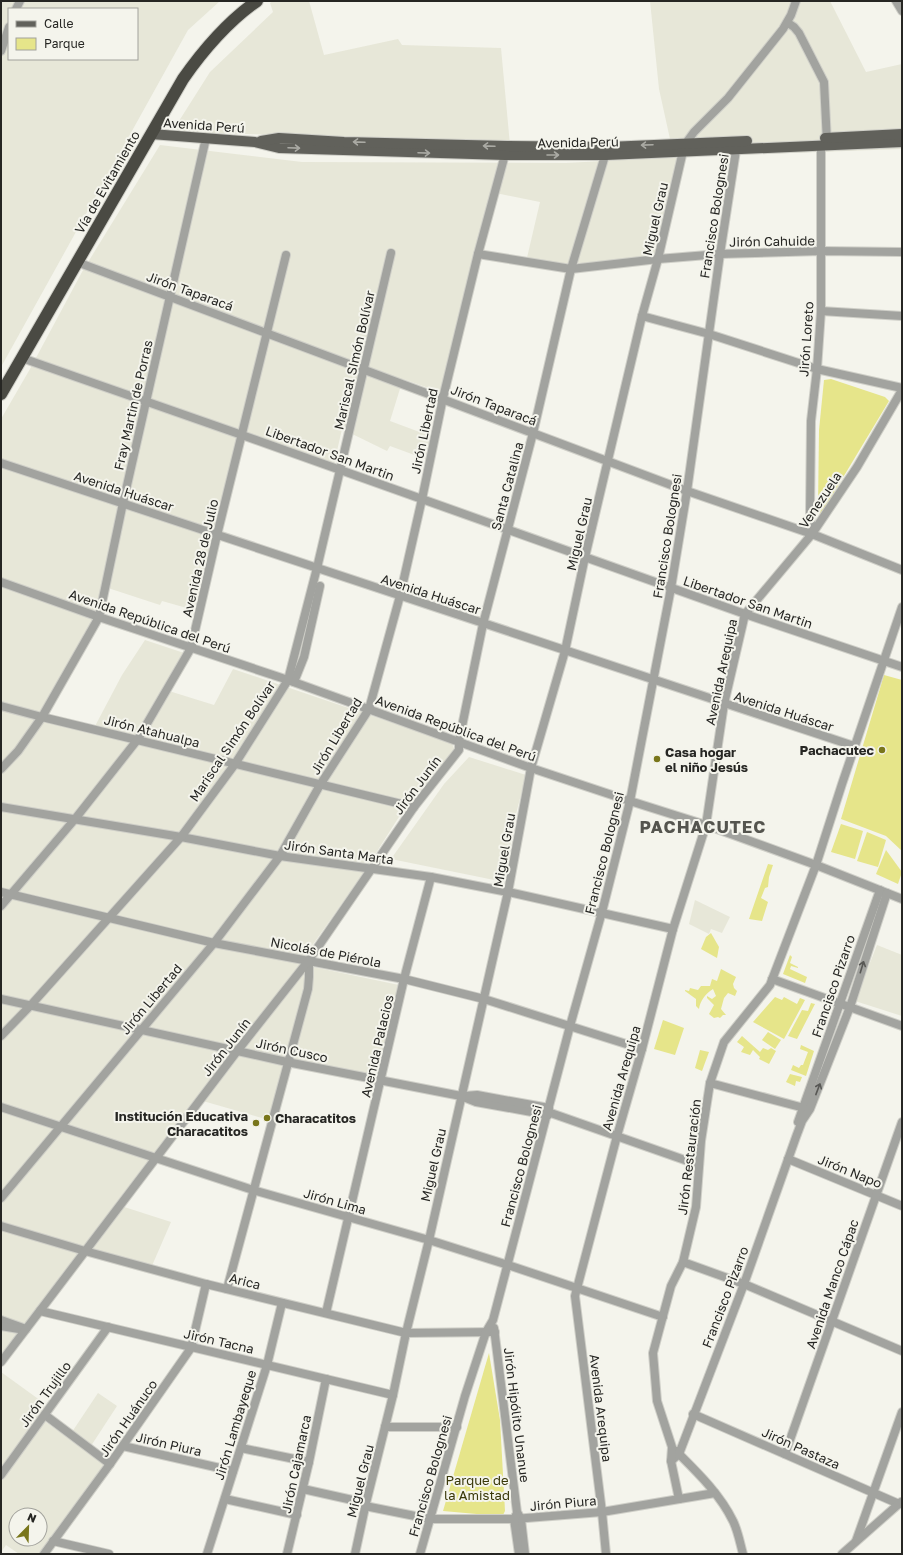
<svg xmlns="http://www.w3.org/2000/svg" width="903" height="1555" viewBox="0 0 903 1555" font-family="'Golos Text',sans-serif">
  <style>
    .built { fill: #e7e7d8; fill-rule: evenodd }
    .green { fill: #e6e58a }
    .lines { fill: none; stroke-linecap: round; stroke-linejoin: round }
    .minor-casing { stroke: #cfcfc8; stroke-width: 10 }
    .major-casing { stroke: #cfcfc8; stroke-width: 12 }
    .highway-casing { stroke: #cfcfc8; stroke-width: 14 }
    .minor { stroke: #a2a39f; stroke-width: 8 }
    .major { stroke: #61615b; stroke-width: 10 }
    .highway { stroke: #4a4a43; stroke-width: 12 }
    .oneway { stroke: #aaaaa4 }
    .oneway2 { stroke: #585855 }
    .poi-dot { fill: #79761b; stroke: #f4f4ec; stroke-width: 1.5 }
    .labels { text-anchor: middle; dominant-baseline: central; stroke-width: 4; stroke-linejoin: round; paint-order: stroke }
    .street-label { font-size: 13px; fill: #262623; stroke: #f4f4ec }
    .poi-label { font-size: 13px; font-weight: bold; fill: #262623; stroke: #f4f4ec; text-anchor: end }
    .park-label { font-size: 13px; fill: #39380a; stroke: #f4f4ec }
    .district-label { font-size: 17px; font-weight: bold; letter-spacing: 1px; fill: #54544e; stroke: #f4f4ec }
  </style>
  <rect width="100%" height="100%" fill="#f4f4ec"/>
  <g class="built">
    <path d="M1,1H220L188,30L1,367ZM9,9H137V59H9Z"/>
    <polygon points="273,1 309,1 324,55 398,39 402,45 501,48 510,145 323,136 172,132 210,72 273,12 270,3"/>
    <polygon points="650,1 830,1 866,72 902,64 902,149 677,157 654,258 569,270 526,262 540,202 491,192 440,392 403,379 390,421 433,437 428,460 390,446 387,451 342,429 334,464 239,432 194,610 162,601 160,605 108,588 94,620 45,715 94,728 122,675 145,640 190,655 169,691 214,705 233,669 452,743 455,751 404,809 360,878 299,964 399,985 377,1078 284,1064 269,1120 196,1099 115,1204 171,1222 151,1268 83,1248 1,1359 1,419 30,369 82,272 160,145 302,162 566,163 677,157 670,139 659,89"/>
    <polygon points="469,757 526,775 516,814 504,882 391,859 444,784"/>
    <polygon points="695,900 730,917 722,933 711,929 709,934 689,924"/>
    <polygon points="877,945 902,955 902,1016 855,1001"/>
    <path d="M1,1372L48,1406L40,1418L68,1438L98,1393L117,1406L87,1452L104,1465L40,1554H19L6,1545L1,1552ZM16,1515H40V1539H16Z"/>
  </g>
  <g class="green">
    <polygon points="831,379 885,397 889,401 821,514 819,513 818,507 819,430 824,380"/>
    <polygon points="884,675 902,680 902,851 886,836 841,819"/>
    <polygon points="841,824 863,831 855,859 831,852"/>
    <polygon points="867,832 886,840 878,867 857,861"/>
    <polygon points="886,850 902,872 898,884 876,874"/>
    <polygon points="768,864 773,865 769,877 768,887 765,888 761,898 768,902 762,921 749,919"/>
    <polygon points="711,933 719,947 717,958 701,949 706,937"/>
    <polygon points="790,955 792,957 790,963 798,967 798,968 791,966 790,969 807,977 805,983 783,974"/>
    <path d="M721,969L736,977L733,984L734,988L737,991L735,996L728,993L724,998L721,1009L726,1015H723L720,1018L718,1017L714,1018L709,1014L714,1005L707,998V996L712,999L716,996L713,989C706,993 700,1001 699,1009L696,1006V999L685,991V990L689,991L690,988L698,990L701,986H710L712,979L717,981Z"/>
    <polygon points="775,997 782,1000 784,997 797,1004 800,998 805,1000 784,1039 753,1022"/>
    <polygon points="811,1003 815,1004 797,1039 788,1036 802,1010 808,1011"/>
    <polygon points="663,1020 684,1028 675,1055 654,1049"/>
    <polygon points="768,1032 781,1040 775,1049 762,1040"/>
    <polygon points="742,1036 760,1052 763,1048 768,1050 771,1048 776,1051 769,1064 759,1059 760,1057 753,1050 750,1055 741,1052 744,1047 737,1042"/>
    <polygon points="801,1045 814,1051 806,1076 791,1070 793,1065 799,1068 801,1065 803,1065 808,1052 800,1049"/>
    <polygon points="700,1050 709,1052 702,1071 695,1068"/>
    <polygon points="790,1074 802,1077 800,1082 796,1081 795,1086 786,1082"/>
    <polygon points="489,1353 500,1420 505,1511 503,1515 499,1516 443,1511"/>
  </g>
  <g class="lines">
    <g class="minor-casing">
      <g id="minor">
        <polyline points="896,1 902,11"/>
        <polyline points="16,9 20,1"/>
        <polyline points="788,23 794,27 799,33 824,82 827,142"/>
        <polyline points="1,51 9,27"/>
        <polyline points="478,254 571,269 658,259 720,254 821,251 902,252"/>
        <polyline points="77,262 687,491 812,534 902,570"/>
        <polyline points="821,311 902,316"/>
        <polyline points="642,316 709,334 817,369 902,388"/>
        <polyline points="22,358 242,435 745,614 902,667"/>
        <polyline points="1,463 854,746"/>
        <polyline points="812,534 810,515 811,421 817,369 821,311 821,145"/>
        <polyline points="1,582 99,617 288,680 531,768 630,801 706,825 816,865 902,899"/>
        <polyline points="294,682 304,657 320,586"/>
        <polyline points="1,706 42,717 414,807"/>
        <polyline points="1,769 18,751 42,717 99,617 123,503 206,138"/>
        <polyline points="1,807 181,837 280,856 431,877 508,892 673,929"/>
        <polyline points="1,892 214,943 404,979 484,999 642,1049"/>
        <polyline points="1,906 75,819 138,739 191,648 217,535 286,255"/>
        <polyline points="772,979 902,1026"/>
        <polyline points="1,999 287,1062 461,1096 476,1102 548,1115"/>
        <polyline points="1,1036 31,1005 181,837 235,764 288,680 317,568 391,253"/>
        <polyline points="710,1083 808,1109"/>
        <polyline points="464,1096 477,1095 549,1108"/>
        <polyline points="1,1107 253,1190 429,1240 508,1265 663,1317"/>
        <polyline points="548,1112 699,1165"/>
        <polyline points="798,1122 880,890"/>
        <polyline points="788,1159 902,1206"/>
        <polyline points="1,1198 214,943 280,856 320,785 369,709 400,596 422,499 443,398 478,254 506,151"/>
        <polyline points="1,1226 85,1251 206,1284 406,1333 495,1332"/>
        <polyline points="683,1262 744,1284 902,1351"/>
        <polyline points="227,1289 308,989 309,977 309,960"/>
        <polyline points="40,1311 393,1395"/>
        <polyline points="326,1313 404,979 431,877"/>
        <polyline points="1,1320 26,1329"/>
        <polyline points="1,1326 19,1329"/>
        <polyline points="494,1328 517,1512 521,1519 525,1554"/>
        <polyline points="1,1362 238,1050 309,960 414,807 459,750 459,741 483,624 533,433 571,269 607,149"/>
        <polyline points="693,1414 899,1504"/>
        <polyline points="45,1415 110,1464"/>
        <polyline points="385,1427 457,1427"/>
        <polyline points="123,1446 233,1471"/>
        <polyline points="241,1448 309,1462"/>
        <path d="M676,1451C697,1472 720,1494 733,1521C738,1531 740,1543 743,1554"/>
        <polyline points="785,1454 902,1122"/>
        <polyline points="671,1461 679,1454 744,1284 796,1137 802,1121 810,1109 850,1007 887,893"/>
        <polyline points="1,1475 108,1327"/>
        <polyline points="303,1489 366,1503"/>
        <polyline points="225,1499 297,1515"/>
        <polyline points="679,1499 671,1461 672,1447 657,1401 653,1353 671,1286 683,1262 696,1207 701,1141 710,1083 724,1042 770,985 816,865 842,784 902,607"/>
        <polyline points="365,1506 430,1519 514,1519 602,1512 715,1493"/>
        <polyline points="516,1515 514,1519 519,1554"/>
        <polyline points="53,1541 109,1554"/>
        <polyline points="856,1541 902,1412"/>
        <polyline points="44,1554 110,1464 191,1348 206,1284"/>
        <polyline points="207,1554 267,1365 282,1303"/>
        <polyline points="287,1554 309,1462 326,1379"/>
        <polyline points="355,1554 366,1503 393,1395 406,1333 429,1240 508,892 531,768 565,651 585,557 642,316 658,259 683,151 686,143 694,132 728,98 783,29 791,15 796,1"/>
        <polyline points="420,1554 465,1396 486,1332 493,1320 570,1026 602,912 630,801 671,588 687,491 720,254 737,144"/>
        <polyline points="606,1554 602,1512 575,1296 617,1136 642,1049 673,929 706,825 724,704 745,614 812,534 857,467 902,390"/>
        <polyline points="842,1554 901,1502"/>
      </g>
    </g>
    <g class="major-casing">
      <g id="major">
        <polyline points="151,134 255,142 279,148 505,155 606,155 902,142"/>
        <polyline points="825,138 902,134"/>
        <polyline points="261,141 279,138 344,142 507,146 608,147 747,141"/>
      </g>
    </g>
    <g class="highway-casing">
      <path id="highway" d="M1,394L183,79C204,49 227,22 257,1"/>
    </g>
    <use href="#minor" class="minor"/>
    <use href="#major" class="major"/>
    <use href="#highway" class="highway"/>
  </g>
  <defs><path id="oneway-shaft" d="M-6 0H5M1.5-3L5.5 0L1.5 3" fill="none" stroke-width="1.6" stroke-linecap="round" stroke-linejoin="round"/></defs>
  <g class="oneway">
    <use href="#oneway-shaft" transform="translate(359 142) rotate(-178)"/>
    <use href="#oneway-shaft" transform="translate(647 145) rotate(178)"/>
    <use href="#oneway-shaft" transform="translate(489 146) rotate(-178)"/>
    <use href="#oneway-shaft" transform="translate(294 148) rotate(2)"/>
    <use href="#oneway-shaft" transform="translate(424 153) rotate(2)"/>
    <use href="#oneway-shaft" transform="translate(553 155)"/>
  </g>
  <g class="oneway2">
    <use href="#oneway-shaft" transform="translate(862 967) rotate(-73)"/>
    <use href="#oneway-shaft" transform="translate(818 1089) rotate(-69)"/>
  </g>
  <g class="poi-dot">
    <circle cx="882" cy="750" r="4"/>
    <circle cx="657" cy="759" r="4"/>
    <circle cx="267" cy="1118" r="4"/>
    <circle cx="256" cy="1123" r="4"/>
  </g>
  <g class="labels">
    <g class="street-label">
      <text transform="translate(204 125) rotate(4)">Avenida Perú</text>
      <text transform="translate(578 142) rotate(-1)">Avenida Perú</text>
      <text transform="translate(107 182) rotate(-60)">Vía de Evitamiento</text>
      <text transform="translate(714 216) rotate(-81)">Francisco Bolognesi</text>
      <text transform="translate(655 219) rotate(-77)">Miguel Grau</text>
      <text transform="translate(772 241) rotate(-1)">Jirón Cahuide</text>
      <text transform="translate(190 291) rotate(20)">Jirón Taparacá</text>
      <text transform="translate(806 339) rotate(-86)">Jirón Loreto</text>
      <text transform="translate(354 360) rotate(-77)">Mariscal SImón Bolívar</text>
      <text transform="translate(133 405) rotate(-77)">Fray Martin de Porras</text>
      <text transform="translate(494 405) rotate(21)">Jirón Taparacá</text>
      <text transform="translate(424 431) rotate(-78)">Jirón Libertad</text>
      <text transform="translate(330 453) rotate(20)">Libertador San Martin</text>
      <text transform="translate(507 486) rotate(-75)">Santa Catalina</text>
      <text transform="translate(124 491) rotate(18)">Avenida Huáscar</text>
      <text transform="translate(820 500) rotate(-56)">Venezuela</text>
      <text transform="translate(579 534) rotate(-77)">Miguel Grau</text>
      <text transform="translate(667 536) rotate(-81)">Francisco Bolognesi</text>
      <text transform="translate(200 558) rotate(-77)">Avenida 28 de Julio</text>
      <text transform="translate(431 594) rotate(18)">Avenida Huáscar</text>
      <text transform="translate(748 602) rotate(19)">Libertador San Martin</text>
      <text transform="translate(150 621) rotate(19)">Avenida República del Perú</text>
      <text transform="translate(721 672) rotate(-78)">Avenida Arequipa</text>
      <text transform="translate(784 711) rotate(18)">Avenida Huáscar</text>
      <text transform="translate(456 728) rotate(20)">Avenida República del Perú</text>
      <text transform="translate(152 731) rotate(14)">Jirón Atahualpa</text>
      <text transform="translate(336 736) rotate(-59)">Jirón Libertad</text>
      <text transform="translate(232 741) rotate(-56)">Mariscal SImón Bolívar</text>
      <text transform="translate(417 785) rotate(-53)">Jirón Junín</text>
      <text transform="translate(504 850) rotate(-80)">Miguel Grau</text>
      <text transform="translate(339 852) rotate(8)">Jirón Santa Marta</text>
      <text transform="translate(604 853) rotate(-76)">Francisco Bolognesi</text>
      <text transform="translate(326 952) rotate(11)">Nicolás de Piérola</text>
      <text transform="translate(833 986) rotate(-71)">Francisco Pizarro</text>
      <text transform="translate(151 999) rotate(-50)">Jirón Libertad</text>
      <text transform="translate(377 1046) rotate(-77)">Avenida Palacios</text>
      <text transform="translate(226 1047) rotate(-52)">Jirón Junín</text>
      <text transform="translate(292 1050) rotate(12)">Jirón Cusco</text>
      <text transform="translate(621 1078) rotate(-74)">Avenida Arequipa</text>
      <text transform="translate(689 1157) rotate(-83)">Jirón Restauración</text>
      <text transform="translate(433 1165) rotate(-77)">Miguel Grau</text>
      <text transform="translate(521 1166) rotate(-75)">Francisco Bolognesi</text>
      <text transform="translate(850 1171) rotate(22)">Jirón Napo</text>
      <text transform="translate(335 1201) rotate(16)">Jirón Lima</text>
      <text transform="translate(245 1281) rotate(14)">Arica</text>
      <text transform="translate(832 1284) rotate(-71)">Avenida Manco Cápac</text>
      <text transform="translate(725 1297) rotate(-69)">Francisco Pizarro</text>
      <text transform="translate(219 1341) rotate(13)">Jirón Tacna</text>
      <text transform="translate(45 1394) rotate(-54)">Jirón Trujillo</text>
      <text transform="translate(601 1408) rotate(83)">Avenida Arequipa</text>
      <text transform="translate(517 1415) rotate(83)">Jirón Hipólito Unanue</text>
      <text transform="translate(128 1418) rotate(-55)">Jirón Huánuco</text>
      <text transform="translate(235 1425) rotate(-73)">Jirón Lambayeque</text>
      <text transform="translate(169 1444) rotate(13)">Jirón Piura</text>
      <text transform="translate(801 1448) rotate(24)">Jirón Pastaza</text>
      <text transform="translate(296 1464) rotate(-78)">Jirón Cajamarca</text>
      <text transform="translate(430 1476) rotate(-74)">Francisco Bolognesi</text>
      <text transform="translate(360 1481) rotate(-76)">Miguel Grau</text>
      <text transform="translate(563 1503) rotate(-5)">Jirón Piura</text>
    </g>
    <g class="poi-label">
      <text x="874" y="750">Pachacutec</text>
      <text x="665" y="752" text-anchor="start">Casa hogar<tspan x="665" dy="15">el niño Jesús</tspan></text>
      <text x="248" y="1116">Institución Educativa<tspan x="248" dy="15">Characatitos</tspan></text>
      <text x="275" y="1118" text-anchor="start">Characatitos</text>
    </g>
    <g class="park-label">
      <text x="477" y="1480">Parque de<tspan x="477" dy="15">la Amistad</tspan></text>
    </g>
    <g class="district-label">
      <text x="703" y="826">PACHACUTEC</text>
    </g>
  </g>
  <rect width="903" height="1555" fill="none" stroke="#262623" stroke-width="4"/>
  <rect x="8" y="8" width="130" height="52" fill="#f4f4ec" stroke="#a2a29c"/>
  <rect x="16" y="21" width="20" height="6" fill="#61615b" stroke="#a2a29c"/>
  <text x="44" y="28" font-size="12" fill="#262623">Calle</text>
  <rect x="16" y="38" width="20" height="12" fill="#e6e58a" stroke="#a2a29c"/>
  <text x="44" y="48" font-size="12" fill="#262623">Parque</text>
  <g transform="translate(28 1527) rotate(23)"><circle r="19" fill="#f4f4ec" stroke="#a2a29c"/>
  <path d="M0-3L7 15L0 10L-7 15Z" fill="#79761b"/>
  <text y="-6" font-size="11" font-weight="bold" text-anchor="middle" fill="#262623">N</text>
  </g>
</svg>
